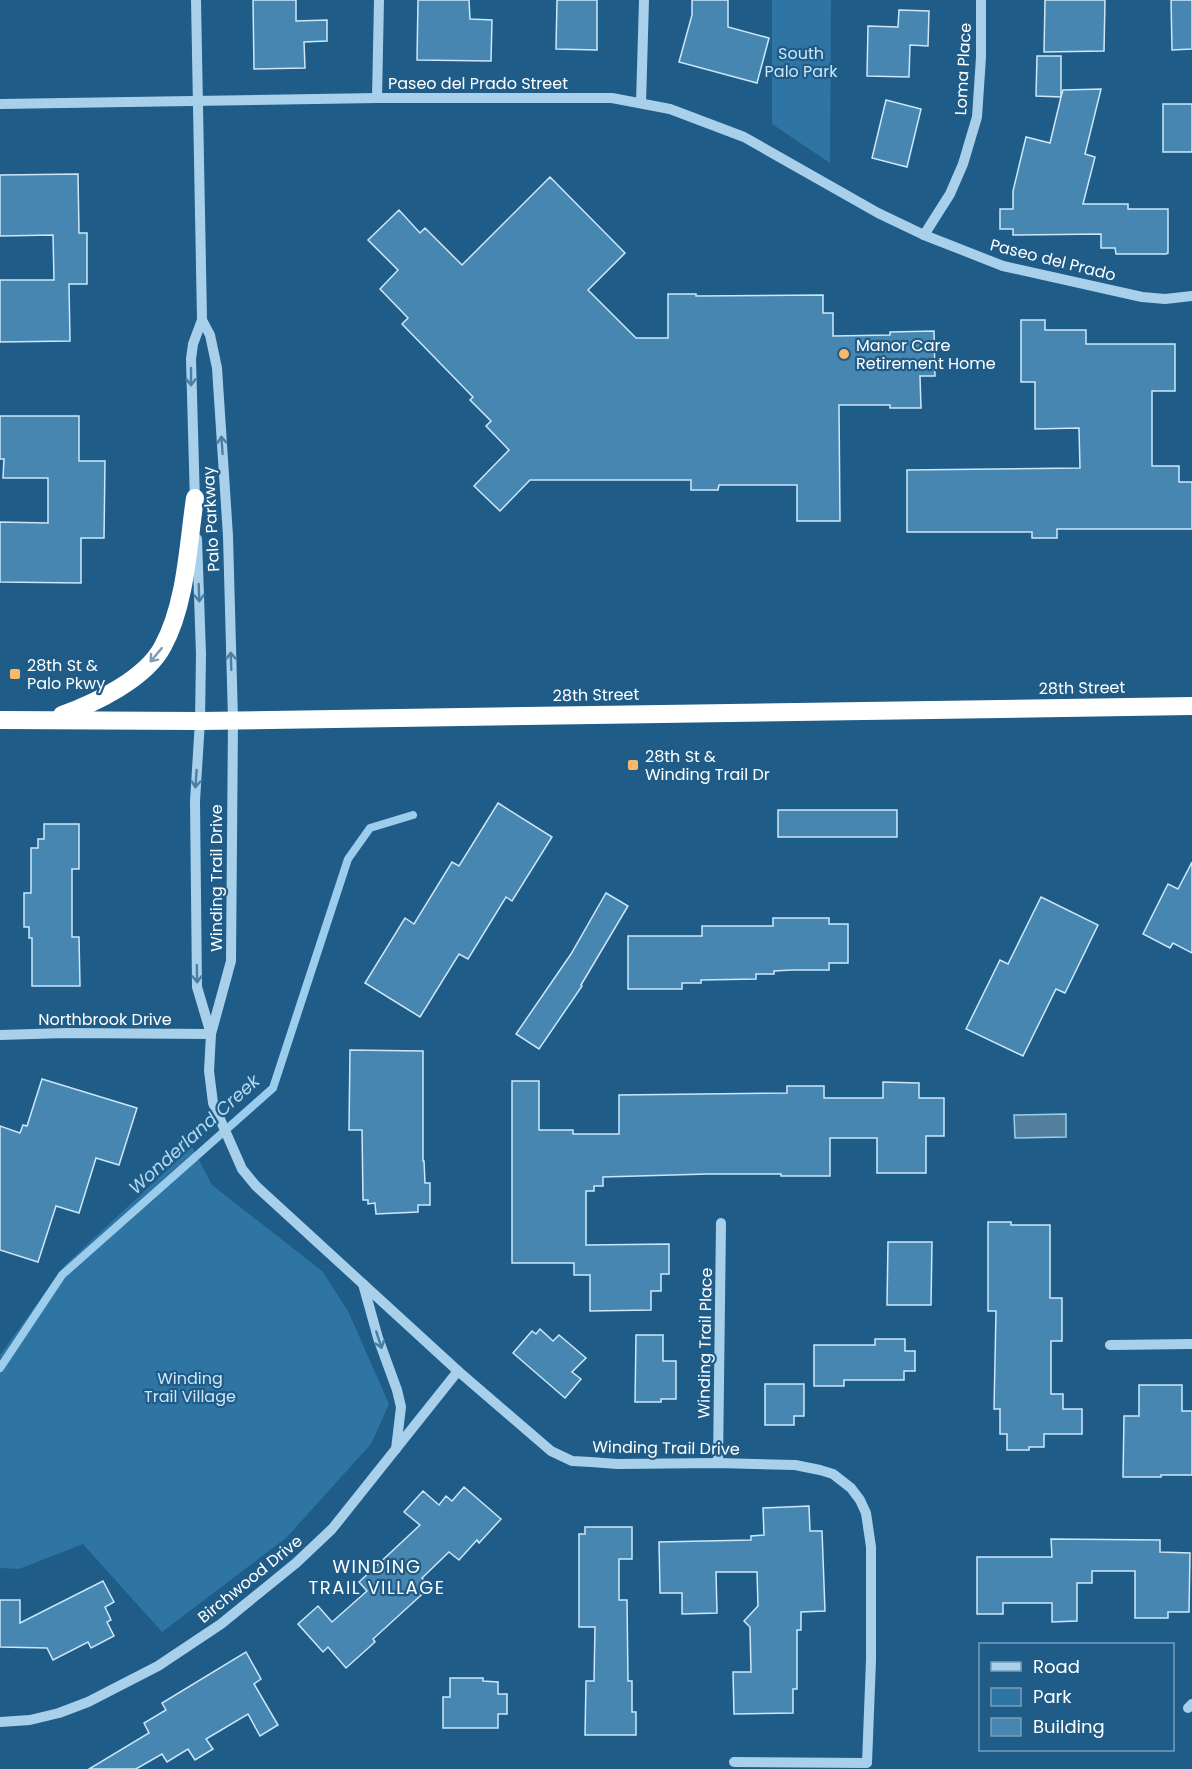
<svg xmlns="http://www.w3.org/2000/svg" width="1192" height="1769" viewBox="0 0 1192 1769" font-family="Poppins,sans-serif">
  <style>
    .green { fill: #2f75a4 }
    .water { fill: #537f9d; stroke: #9ccdec; stroke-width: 1.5 }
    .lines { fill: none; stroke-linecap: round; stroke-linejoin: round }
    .stream { stroke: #9ccdec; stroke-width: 8 }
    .building { fill: #4786b0; stroke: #cde7f8; stroke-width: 1.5 }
    .minor { stroke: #a9d0eb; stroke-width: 10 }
    .highway { stroke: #fff; stroke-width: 18 }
    .oneway { stroke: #487fa6 }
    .oneway2 { stroke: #799db8 }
    .poi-dot { fill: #f9b968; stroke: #1f5c88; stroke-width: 2 }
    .labels { text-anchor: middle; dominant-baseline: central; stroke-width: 4.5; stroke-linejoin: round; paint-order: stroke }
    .park-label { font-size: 16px; fill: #cde7f8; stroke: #1f5c88 }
    .street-label { font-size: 16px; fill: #fff; stroke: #1f5c88 }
    .poi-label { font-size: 16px; fill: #fff; stroke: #1f5c88; text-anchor: start }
    .water-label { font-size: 18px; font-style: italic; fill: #b4daf2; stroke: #1f5c88 }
    .neighbourhood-label { font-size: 18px; letter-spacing: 1.5px; fill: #fff; stroke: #1f5c88 }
  </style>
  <rect width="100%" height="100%" fill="#1f5c88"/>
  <g class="green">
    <polygon points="772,0 831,0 830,163 772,124"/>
    <polygon points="192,1147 212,1185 322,1271 348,1311 389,1404 371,1444 286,1538 162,1632 83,1544 19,1569 0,1568 0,1355 65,1265"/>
  </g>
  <polygon class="water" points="1066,1114 1066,1137 1015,1138 1014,1115"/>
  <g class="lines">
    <polyline class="stream" points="0,1368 62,1275 273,1088 348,859 370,828 413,815"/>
  </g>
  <g class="building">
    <polygon points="253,0 296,0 296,21 327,20 327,41 304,42 305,68 254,69"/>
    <polygon points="418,0 469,0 470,19 492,20 491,61 417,60"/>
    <polygon points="557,0 597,0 597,50 556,49"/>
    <polygon points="692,0 728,0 728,27 769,38 757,83 679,62 692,15"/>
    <polygon points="1045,0 1105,0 1104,51 1044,52"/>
    <polygon points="1171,0 1192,0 1192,49 1172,50"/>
    <polygon points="899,10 929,11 928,46 910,45 909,77 867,76 868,26 898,27"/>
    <polygon points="1037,56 1061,56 1061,97 1063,90 1101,89 1085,154 1095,157 1083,204 1128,204 1128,209 1168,209 1168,253 1166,254 1116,254 1115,248 1101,248 1101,234 1013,235 1013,229 1000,229 1000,209 1013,209 1013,191 1026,137 1050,143 1061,97 1036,96"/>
    <polygon points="886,100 921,109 907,167 872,158"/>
    <rect x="1163" y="104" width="29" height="48"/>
    <polygon points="78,174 79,233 87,233 87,284 69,284 70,341 0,342 0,280 54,280 53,235 0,236 0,175"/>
    <polygon points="550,177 625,253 588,290 636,338 668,338 668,294 696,294 696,296 823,295 823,313 833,313 833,336 890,335 890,332 934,331 935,376 920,376 921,408 890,408 890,405 839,405 840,521 797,521 797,485 719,485 718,490 691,490 691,480 530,480 500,511 474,486 509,450 486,426 491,421 470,400 473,397 402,324 408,318 380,289 398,270 368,240 399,210 420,233 425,228 462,265"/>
    <polygon points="1021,320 1045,320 1045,330 1086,330 1086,344 1175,344 1175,391 1152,391 1152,466 1179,466 1179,482 1192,482 1192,529 1057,529 1057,538 1032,538 1032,532 907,532 907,470 1080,468 1079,428 1035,429 1035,382 1021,382"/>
    <polygon points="0,416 79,416 79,461 105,461 104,538 81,538 81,583 0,582 0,522 48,523 48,478 3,478 4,459 0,459"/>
    <polygon points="498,803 552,837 512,901 506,897 468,959 459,954 420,1017 365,983 405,918 414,924 452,862 459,866"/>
    <rect x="778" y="810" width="119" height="27"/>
    <polygon points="44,824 79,824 79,869 72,869 72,937 79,937 80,986 32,986 32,938 29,938 29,927 24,927 24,893 31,893 31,848 38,848 38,839 44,839"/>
    <polygon points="1192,862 1192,953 1173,943 1170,948 1143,934 1168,884 1178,889"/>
    <polygon points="606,893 628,906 581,985 582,986 539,1049 516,1034 571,954"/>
    <polygon points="1041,897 1098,925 1065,993 1056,989 1023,1056 966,1029 1000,960 1008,964"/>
    <polygon points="773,918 829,918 829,924 848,924 848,963 829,963 829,970 792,970 774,971 774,974 756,974 756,979 701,980 701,983 682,983 682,989 628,989 628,936 702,936 702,926 773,926"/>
    <polygon points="350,1050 423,1051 423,1161 424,1161 425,1183 430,1183 430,1205 418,1205 418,1212 376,1214 375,1203 368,1204 368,1200 363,1200 362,1130 349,1130"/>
    <polygon points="42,1079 137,1108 119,1165 96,1158 79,1213 56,1206 38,1262 0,1250 0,1126 20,1133 23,1125 27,1126"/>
    <polygon points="512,1081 539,1081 539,1130 573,1130 573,1134 619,1134 619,1095 787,1093 787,1086 824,1086 824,1098 883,1098 883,1082 919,1083 919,1098 944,1098 944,1136 926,1136 926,1173 877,1173 877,1138 830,1138 830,1176 781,1176 781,1174 707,1174 603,1177 603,1186 594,1186 594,1191 586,1191 586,1245 669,1244 669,1274 661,1274 661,1291 651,1291 651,1310 590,1311 590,1275 574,1275 574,1263 512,1263"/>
    <polygon points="988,1222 1011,1222 1011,1225 1050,1225 1050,1298 1062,1298 1062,1341 1051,1341 1051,1394 1063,1394 1063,1409 1082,1409 1082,1434 1044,1434 1044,1447 1029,1447 1029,1450 1007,1450 1007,1434 1000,1434 1000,1409 994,1409 996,1311 988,1311"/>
    <polygon points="888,1242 932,1242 931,1305 887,1305"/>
    <polygon points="540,1329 553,1341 559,1335 586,1358 572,1372 581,1379 565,1398 513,1353 532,1331 536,1334"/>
    <polygon points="636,1335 663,1335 663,1361 676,1361 676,1399 661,1399 661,1402 635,1402"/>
    <polygon points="875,1339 905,1339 905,1351 915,1351 915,1371 904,1371 904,1380 844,1380 844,1386 814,1386 814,1345 875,1345"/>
    <polygon points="765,1384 804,1384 804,1416 794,1416 794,1425 765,1425"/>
    <polygon points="1139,1385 1182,1385 1182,1411 1192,1411 1192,1475 1161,1475 1161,1477 1123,1477 1124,1416 1139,1416"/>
    <polygon points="464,1487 501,1519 479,1543 477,1540 459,1560 449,1552 422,1578 430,1587 373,1639 375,1642 346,1668 328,1647 323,1652 298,1624 318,1606 332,1622 367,1591 359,1582 420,1525 404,1512 423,1491 439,1505 446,1496 452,1501"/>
    <polygon points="809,1506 810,1531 822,1531 825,1611 801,1612 801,1630 797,1630 797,1689 793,1689 793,1713 734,1714 733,1672 751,1672 750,1627 744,1621 758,1606 757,1572 716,1572 717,1613 682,1614 682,1593 660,1593 659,1542 751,1540 751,1536 764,1535 763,1508"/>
    <polygon points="585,1527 632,1527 632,1559 619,1559 619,1600 627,1600 628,1681 632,1681 632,1712 636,1712 636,1735 585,1735 586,1681 594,1681 595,1627 579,1627 579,1534 585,1534"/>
    <polygon points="1051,1539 1160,1540 1160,1552 1190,1553 1189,1612 1168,1612 1168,1618 1135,1618 1135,1571 1092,1571 1092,1583 1077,1583 1077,1621 1052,1622 1052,1603 1003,1603 1003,1614 977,1614 977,1557 1052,1557"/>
    <polygon points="103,1581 114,1602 105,1607 111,1620 107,1622 114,1636 91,1648 88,1642 53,1660 47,1648 0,1647 0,1600 20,1600 20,1623"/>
    <polygon points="246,1652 261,1679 254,1684 278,1725 260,1736 248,1714 206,1739 213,1749 195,1760 188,1749 167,1762 162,1754 136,1769 89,1769 149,1733 144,1723 166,1710 162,1703"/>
    <polygon points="450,1678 483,1678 483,1681 498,1682 498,1694 507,1694 507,1714 498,1714 498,1728 443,1728 443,1697 450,1697"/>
  </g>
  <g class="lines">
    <g class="minor">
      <polyline points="377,98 379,0"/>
      <polyline points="641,103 644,0"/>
      <polyline points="0,104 377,98 612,98 670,109 744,137 878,213 924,235 1003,266 1142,297 1165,299 1192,296"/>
      <polyline points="924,235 950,194 963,164 977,117 981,57 981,0"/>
      <polyline points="202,320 210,335 217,368 228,536 233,720 231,961 211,1034 209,1071 213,1103 242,1169 256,1186 458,1371 551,1451 572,1461 591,1462 617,1464 718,1463 795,1465 820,1470 833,1474 851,1488 860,1500 866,1513 871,1547 871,1660 867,1763 734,1762"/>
      <polyline points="195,503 191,359 193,344 202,320 196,0"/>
      <polyline points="197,539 201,654 200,721 195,801 197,987 211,1034"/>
      <polyline points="0,1035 66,1033 211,1034"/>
      <polyline points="363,1284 378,1338 397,1390 401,1407 396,1449"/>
      <polyline points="1110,1345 1192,1344"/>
      <polyline points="718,1463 721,1223"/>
      <polyline points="1188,1708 1192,1704"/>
      <polyline points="0,1722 30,1720 59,1713 88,1702 158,1666 221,1624 296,1563 332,1529 458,1371"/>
    </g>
    <g class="highway">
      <path d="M62,715C95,703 146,679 163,646C186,604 188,545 195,498"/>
      <polyline points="0,720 200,721 1192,706"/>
    </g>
  </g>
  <defs><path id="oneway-shaft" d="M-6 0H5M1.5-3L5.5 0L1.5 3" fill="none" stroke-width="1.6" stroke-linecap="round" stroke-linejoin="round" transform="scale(1.5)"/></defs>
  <g class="oneway">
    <use href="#oneway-shaft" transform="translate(191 377) rotate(90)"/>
    <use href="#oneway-shaft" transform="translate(222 445) rotate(-94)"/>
    <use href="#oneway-shaft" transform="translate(199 593) rotate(88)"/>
    <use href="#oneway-shaft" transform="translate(231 661) rotate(-92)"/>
    <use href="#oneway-shaft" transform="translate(196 779) rotate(94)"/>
    <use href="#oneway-shaft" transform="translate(197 974) rotate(89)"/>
    <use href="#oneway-shaft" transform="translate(379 1340) rotate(72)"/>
  </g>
  <use class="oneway2" href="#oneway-shaft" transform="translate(156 655) rotate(130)"/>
  <g class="poi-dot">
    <circle cx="844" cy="354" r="6"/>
    <rect x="9" y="668" width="12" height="12" rx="3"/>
    <rect x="627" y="759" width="12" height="12" rx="3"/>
  </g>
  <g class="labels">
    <g class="park-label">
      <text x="801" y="53">South<tspan x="801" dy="18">Palo Park</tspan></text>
      <text x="190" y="1378">Winding<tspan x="190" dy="18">Trail Village</tspan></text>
    </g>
    <g class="street-label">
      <text transform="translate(963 69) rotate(-87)">Loma Place</text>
      <text x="478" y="83">Paseo del Prado Street</text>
      <text transform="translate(1053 260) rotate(14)">Paseo del Prado</text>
      <text transform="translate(211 519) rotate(-93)">Palo Parkway</text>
      <text transform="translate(1082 688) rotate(-1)">28th Street</text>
      <text transform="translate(596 695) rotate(-1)">28th Street</text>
      <text transform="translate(216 878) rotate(-90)">Winding Trail Drive</text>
      <text x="105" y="1019">Northbrook Drive</text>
      <text transform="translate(705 1343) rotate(-89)">Winding Trail Place</text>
      <text transform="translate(666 1448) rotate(1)">Winding Trail Drive</text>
      <text transform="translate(250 1579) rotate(-39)">Birchwood Drive</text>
    </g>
    <g class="poi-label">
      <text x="856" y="345">Manor Care<tspan x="856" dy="18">Retirement Home</tspan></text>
      <text x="27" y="665">28th St &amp;<tspan x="27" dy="18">Palo Pkwy</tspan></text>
      <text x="645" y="756">28th St &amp;<tspan x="645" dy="18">Winding Trail Dr</tspan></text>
    </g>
    <g class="water-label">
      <text transform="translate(194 1134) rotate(-42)">Wonderland Creek</text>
    </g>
    <g class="neighbourhood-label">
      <text x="377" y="1566">WINDING<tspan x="377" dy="21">TRAIL VILLAGE</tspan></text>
    </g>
  </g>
  <rect x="979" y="1643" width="195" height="108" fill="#1f5c88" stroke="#799db8" stroke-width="1.5"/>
  <rect x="991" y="1662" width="30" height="9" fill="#a9d0eb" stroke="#799db8" stroke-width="1.5"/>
  <text x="1033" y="1673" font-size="18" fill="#ffffff">Road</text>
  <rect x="991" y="1688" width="30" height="18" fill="#2f75a4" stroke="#799db8" stroke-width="1.5"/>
  <text x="1033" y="1703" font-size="18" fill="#ffffff">Park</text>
  <rect x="991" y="1718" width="30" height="18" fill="#4786b0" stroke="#799db8" stroke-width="1.5"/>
  <text x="1033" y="1733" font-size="18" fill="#ffffff">Building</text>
</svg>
